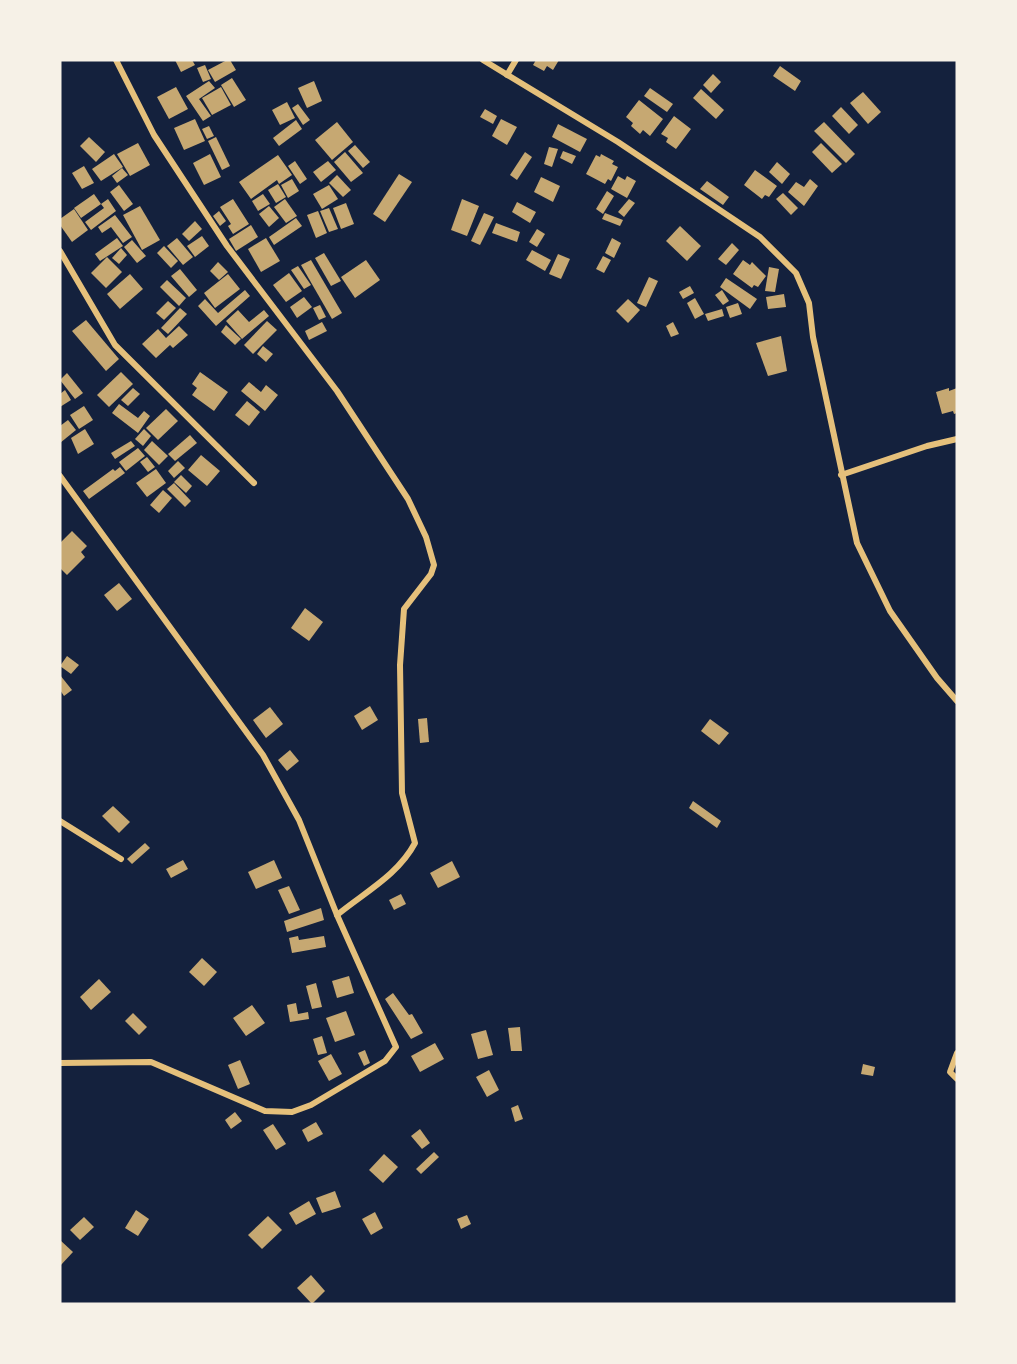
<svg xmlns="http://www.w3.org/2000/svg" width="1017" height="1364" viewBox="0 0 1017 1364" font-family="'IBM Plex Sans',sans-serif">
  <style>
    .building { fill: #c6a872 }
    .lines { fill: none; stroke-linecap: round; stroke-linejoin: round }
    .minor { stroke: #e5c07b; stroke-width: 6 }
  </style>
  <rect width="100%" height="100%" fill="#14213d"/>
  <g class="building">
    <polygon points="175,60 192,60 195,65 181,72"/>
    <polygon points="227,60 230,60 236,70 215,82 208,70"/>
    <polygon points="536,60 559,60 553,70 547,66 544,71 533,65"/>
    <polygon points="205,65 211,79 203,82 197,68"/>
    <polygon points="780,66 801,81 795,91 773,76"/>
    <polygon points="713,74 721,82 711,93 703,85"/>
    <polygon points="232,78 246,100 234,107 221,85"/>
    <polygon points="209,81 215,88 199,99 211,116 203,121 186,96"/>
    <polygon points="314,81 322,101 307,108 298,88"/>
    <polygon points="176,87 188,109 169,119 157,97"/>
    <polygon points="221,87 231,105 212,115 202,98"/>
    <polygon points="650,88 673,104 667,112 644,96"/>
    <polygon points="701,89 724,110 716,119 693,98"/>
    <polygon points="863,92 881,112 868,124 850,103"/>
    <polygon points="639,100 663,119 650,136 643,130 640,134 631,126 633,123 626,117"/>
    <polygon points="287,102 295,118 280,125 272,110"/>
    <polygon points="298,104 310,120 303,125 292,108"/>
    <polygon points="841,107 858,125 849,134 832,116"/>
    <polygon points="485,109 497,116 493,124 480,117"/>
    <polygon points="674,116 691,129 676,149 666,142 668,138 661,134"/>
    <polygon points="195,119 205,141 184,150 174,128"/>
    <polygon points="501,119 517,127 507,145 492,136"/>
    <polygon points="296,120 302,129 279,146 273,138"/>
    <polygon points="337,122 353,142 332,160 315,140"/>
    <polygon points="824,122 855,154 846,163 814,131"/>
    <polygon points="558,124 587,139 580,152 552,137"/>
    <polygon points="209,126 214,136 207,139 202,129"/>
    <polygon points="89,137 105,152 96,162 80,146"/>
    <polygon points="216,137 230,166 222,170 208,141"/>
    <polygon points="138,143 150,165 130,176 117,154"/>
    <polygon points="821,143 842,164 832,173 812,152"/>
    <polygon points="355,145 370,162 363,168 348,151"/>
    <polygon points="549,147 558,149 552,167 544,164"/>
    <polygon points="563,151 576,156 572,164 560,158"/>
    <polygon points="345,152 363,173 351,182 334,162"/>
    <polygon points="525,152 532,157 517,180 510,175"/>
    <polygon points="114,154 123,167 101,181 92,169"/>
    <polygon points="210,154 221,177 204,185 193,163"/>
    <polygon points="601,154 614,161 612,164 618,167 611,181 608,179 605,184 586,174 596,155 600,157"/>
    <polygon points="278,155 292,175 279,184 277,180 251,199 239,182"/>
    <polygon points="295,161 307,179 300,184 288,166"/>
    <polygon points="328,161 336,170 321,182 313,172"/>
    <polygon points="777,162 790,174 782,184 769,172"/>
    <polygon points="84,166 94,183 82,189 72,173"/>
    <polygon points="122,168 128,175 117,183 112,176"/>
    <polygon points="755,170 777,186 769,197 765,195 762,199 744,185"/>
    <polygon points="399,174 412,182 385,222 373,214"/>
    <polygon points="337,175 351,190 343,197 329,183"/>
    <polygon points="618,176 625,180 627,176 636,181 627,198 611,189"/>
    <polygon points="541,177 560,186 553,202 534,192"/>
    <polygon points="292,179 299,191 288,198 281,185"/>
    <polygon points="810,179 818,186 804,206 788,192 796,182 804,187"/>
    <polygon points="707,181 729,197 723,205 700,189"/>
    <polygon points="278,184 286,197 276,203 268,190"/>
    <polygon points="119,185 133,204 124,211 110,192"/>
    <polygon points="329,185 338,199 322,209 313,194"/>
    <polygon points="607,191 614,196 603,214 596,209"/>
    <polygon points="783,193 798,208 791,215 776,199"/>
    <polygon points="94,194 101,204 81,218 74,208"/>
    <polygon points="263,194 270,204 258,211 252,201"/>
    <polygon points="108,199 116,211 91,230 85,222 104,208 101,204"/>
    <polygon points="233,199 249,224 233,234 228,226 231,224 220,207"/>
    <polygon points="285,199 297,216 286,223 274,207"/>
    <polygon points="462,199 479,206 467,236 451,230"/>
    <polygon points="629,199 635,203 624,217 618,212"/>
    <polygon points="517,202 536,212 530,223 512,212"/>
    <polygon points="346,203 354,224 341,229 333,208"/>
    <polygon points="140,206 160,240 142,250 123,215"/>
    <polygon points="269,206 279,218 269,227 259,214"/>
    <polygon points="329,208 338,229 329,232 320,211"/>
    <polygon points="74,209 88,230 72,242 60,225 60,219"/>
    <polygon points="219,211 226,221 220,226 213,216"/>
    <polygon points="318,211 327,233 316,238 307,215"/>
    <polygon points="484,213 494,217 480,245 471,241"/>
    <polygon points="605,213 623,220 620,226 602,219"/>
    <polygon points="115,215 132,237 123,243 111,227 102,233 98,227"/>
    <polygon points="296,218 302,226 274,245 269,237"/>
    <polygon points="195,221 202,229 189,241 182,234"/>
    <polygon points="496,223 520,232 517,242 492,233"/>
    <polygon points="251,225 258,237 236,251 229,239"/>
    <polygon points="680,226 701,246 687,261 666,241"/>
    <polygon points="537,229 545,234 537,247 529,242"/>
    <polygon points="202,236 209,246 195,257 187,246"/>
    <polygon points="117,238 123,246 100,261 95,254"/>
    <polygon points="177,238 193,257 183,265 167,246"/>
    <polygon points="266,238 280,261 261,272 248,249"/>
    <polygon points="612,238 621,243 614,258 605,253"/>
    <polygon points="132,240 146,256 137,263 124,247"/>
    <polygon points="732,243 739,250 726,265 718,259"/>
    <polygon points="164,246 178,261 171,268 157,253"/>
    <polygon points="121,248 127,255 119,264 112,258"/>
    <polygon points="532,250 551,260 545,271 526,260"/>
    <polygon points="324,253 341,281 331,286 315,258"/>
    <polygon points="558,254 570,259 561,279 549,274"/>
    <polygon points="603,256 611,260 604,273 596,269"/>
    <polygon points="107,257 122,272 106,288 91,273"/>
    <polygon points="311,260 342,313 332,319 301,265"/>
    <polygon points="366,260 380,280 355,298 341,277"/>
    <polygon points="743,260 750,265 752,262 766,276 758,287 754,285 752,288 733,274"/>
    <polygon points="218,262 228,272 219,280 210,271"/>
    <polygon points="298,266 311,285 304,289 291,270"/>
    <polygon points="769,267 779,269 775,292 765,291"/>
    <polygon points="180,269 197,290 189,297 171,276"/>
    <polygon points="289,273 302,291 286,302 273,285"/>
    <polygon points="130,274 143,289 120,309 107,294"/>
    <polygon points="228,274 240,289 215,308 204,293"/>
    <polygon points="649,277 658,281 646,307 637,303"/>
    <polygon points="726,278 757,299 750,309 720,287"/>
    <polygon points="167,280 186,298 179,306 160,287"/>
    <polygon points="690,286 694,293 683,299 679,292"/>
    <polygon points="245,290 250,296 216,326 198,306 205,299 218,313"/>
    <polygon points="722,290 729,301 723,305 715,295"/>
    <polygon points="784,294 786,307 768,309 766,297"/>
    <polygon points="304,297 312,307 297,318 290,307"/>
    <polygon points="695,298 704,314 695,319 687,303"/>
    <polygon points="628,299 640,310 628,323 616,311"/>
    <polygon points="168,301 176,308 164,320 156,313"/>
    <polygon points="738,303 742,314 730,318 726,307"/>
    <polygon points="320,305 326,317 319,320 313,308"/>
    <polygon points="180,308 187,314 168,334 161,328"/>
    <polygon points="722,309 724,316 708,321 705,314"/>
    <polygon points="238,310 249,322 264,310 269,316 242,339 226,321"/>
    <polygon points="86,320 119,359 106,371 72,331"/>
    <polygon points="267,321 277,330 253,354 244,345"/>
    <polygon points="322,322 327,331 309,340 305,331"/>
    <polygon points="673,322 679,334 671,337 666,326"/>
    <polygon points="226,325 241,339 235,345 221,332"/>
    <polygon points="179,326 188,335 173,348 170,345 156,358 142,344 158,329 166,338"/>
    <polygon points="781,336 787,371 768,376 756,343"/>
    <polygon points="263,346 273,354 266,362 257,354"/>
    <polygon points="121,372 133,384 109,407 97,395"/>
    <polygon points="200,372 228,392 214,411 192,395 197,388 192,384"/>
    <polygon points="67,373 83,393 75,399 60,380"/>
    <polygon points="249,382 261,392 266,385 278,395 265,411 241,391"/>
    <polygon points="133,388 140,394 128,406 121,400"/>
    <polygon points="949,388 949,391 957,388 957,413 954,414 953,411 942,414 936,392"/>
    <polygon points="65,390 71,400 60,407 60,394"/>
    <polygon points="247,401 260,412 249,426 235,415"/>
    <polygon points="119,404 138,418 144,411 150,416 138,433 112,413"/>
    <polygon points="84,406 93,420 79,429 70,415"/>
    <polygon points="166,409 178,421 158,440 146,428"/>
    <polygon points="68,420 76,430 60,443 60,426"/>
    <polygon points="85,429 94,444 78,454 71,438"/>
    <polygon points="144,429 151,436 143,446 135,439"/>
    <polygon points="190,435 197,443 175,461 168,454"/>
    <polygon points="131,441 135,446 115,459 111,453"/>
    <polygon points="152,441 168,456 159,465 144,450"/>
    <polygon points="138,448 145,456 126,471 119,462"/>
    <polygon points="201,455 220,471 207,486 188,470"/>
    <polygon points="147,457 155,467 148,472 140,462"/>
    <polygon points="178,461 185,468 174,478 168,471"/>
    <polygon points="120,467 125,473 89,499 83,491 113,469 115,471"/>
    <polygon points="156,469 166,483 147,497 136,483"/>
    <polygon points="181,475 192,486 186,493 174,482"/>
    <polygon points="174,483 191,501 185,507 167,489"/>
    <polygon points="163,490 172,498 159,513 150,505"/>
    <polygon points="72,531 87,546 81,552 85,557 67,575 60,568 60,543"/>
    <polygon points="119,583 132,599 117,611 104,595"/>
    <polygon points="305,608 323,622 309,641 291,628"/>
    <polygon points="67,656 79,665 71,674 60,666"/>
    <polygon points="60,675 72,690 64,696 60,690"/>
    <polygon points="370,706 378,720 362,730 354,716"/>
    <polygon points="270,707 283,724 266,738 253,720"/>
    <polygon points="427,718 429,742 420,743 418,719"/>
    <polygon points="710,719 729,733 719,745 701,731"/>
    <polygon points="290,750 299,761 287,771 278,760"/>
    <polygon points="693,801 721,821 717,828 689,808"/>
    <polygon points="113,806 130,822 119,833 102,816"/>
    <polygon points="145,843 150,848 132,864 127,859"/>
    <polygon points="183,860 188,869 171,878 166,869"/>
    <polygon points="274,860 282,878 256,889 248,872"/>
    <polygon points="452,861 460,877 438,888 430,873"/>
    <polygon points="289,886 300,910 289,914 278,890"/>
    <polygon points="401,894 406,904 394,910 389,900"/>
    <polygon points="321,908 324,920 287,932 284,921"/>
    <polygon points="298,936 299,940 324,936 326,947 292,953 289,938"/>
    <polygon points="202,958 217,972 204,986 189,972"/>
    <polygon points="349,976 354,993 337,998 332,981"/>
    <polygon points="99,979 111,992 91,1010 80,997"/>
    <polygon points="316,983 322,1007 312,1009 306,986"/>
    <polygon points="393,993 409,1015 412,1014 423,1033 411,1039 385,999"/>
    <polygon points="296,1003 298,1014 308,1012 309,1019 290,1022 287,1005"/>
    <polygon points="252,1005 265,1023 246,1036 233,1018"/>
    <polygon points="346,1011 355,1035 335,1042 326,1018"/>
    <polygon points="133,1013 147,1027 139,1035 125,1021"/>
    <polygon points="520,1027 522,1051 511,1051 508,1028"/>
    <polygon points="486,1030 493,1055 478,1059 471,1034"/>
    <polygon points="322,1036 327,1053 318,1055 313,1039"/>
    <polygon points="435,1043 444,1059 420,1072 411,1056"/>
    <polygon points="365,1050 370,1063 364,1066 358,1053"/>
    <polygon points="331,1054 342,1074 329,1081 318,1061"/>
    <polygon points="240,1060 250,1084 238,1089 228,1065"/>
    <polygon points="863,1064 875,1067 873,1076 861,1074"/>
    <polygon points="489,1070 499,1090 487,1097 476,1077"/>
    <polygon points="518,1105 523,1119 515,1122 511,1108"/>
    <polygon points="235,1112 242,1121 231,1129 225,1120"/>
    <polygon points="316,1122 323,1134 308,1142 302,1130"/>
    <polygon points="273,1124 286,1144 276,1150 263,1130"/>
    <polygon points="420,1129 430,1143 422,1149 411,1136"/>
    <polygon points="434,1152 439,1157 421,1174 416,1169"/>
    <polygon points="384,1154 398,1167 383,1183 369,1170"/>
    <polygon points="335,1191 341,1207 322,1213 316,1198"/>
    <polygon points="309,1201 316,1214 296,1225 289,1213"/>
    <polygon points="136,1210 149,1219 138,1236 125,1228"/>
    <polygon points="375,1212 383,1228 371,1235 362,1219"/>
    <polygon points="467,1215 471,1224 461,1229 457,1219"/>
    <polygon points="268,1216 282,1230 262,1249 248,1235"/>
    <polygon points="84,1217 94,1227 80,1240 70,1230"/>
    <polygon points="60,1240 73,1252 60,1266"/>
    <polygon points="311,1275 325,1291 312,1304 297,1288"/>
  </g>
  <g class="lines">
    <g class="minor">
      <path d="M116,60L154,135L227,246L337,391L408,499L426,537L434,565L431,574L404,609L400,665L402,793L415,843C398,875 365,892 337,915"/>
      <polyline points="483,60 618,142 760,237 796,273 809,303 813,337 857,543 890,611 937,678 957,701"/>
      <polyline points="507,75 516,60"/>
      <polyline points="60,251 115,345 254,483"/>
      <polyline points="841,475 927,446 957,439"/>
      <polyline points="60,476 263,755 299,820 337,915 396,1047 385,1061 311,1105 292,1112 265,1111 151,1062 60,1063"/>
      <polyline points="60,821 121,859"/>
      <polyline points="957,1053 950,1072 957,1079"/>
    </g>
  </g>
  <rect width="1017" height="1364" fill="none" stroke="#f6f1e7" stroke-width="123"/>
</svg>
